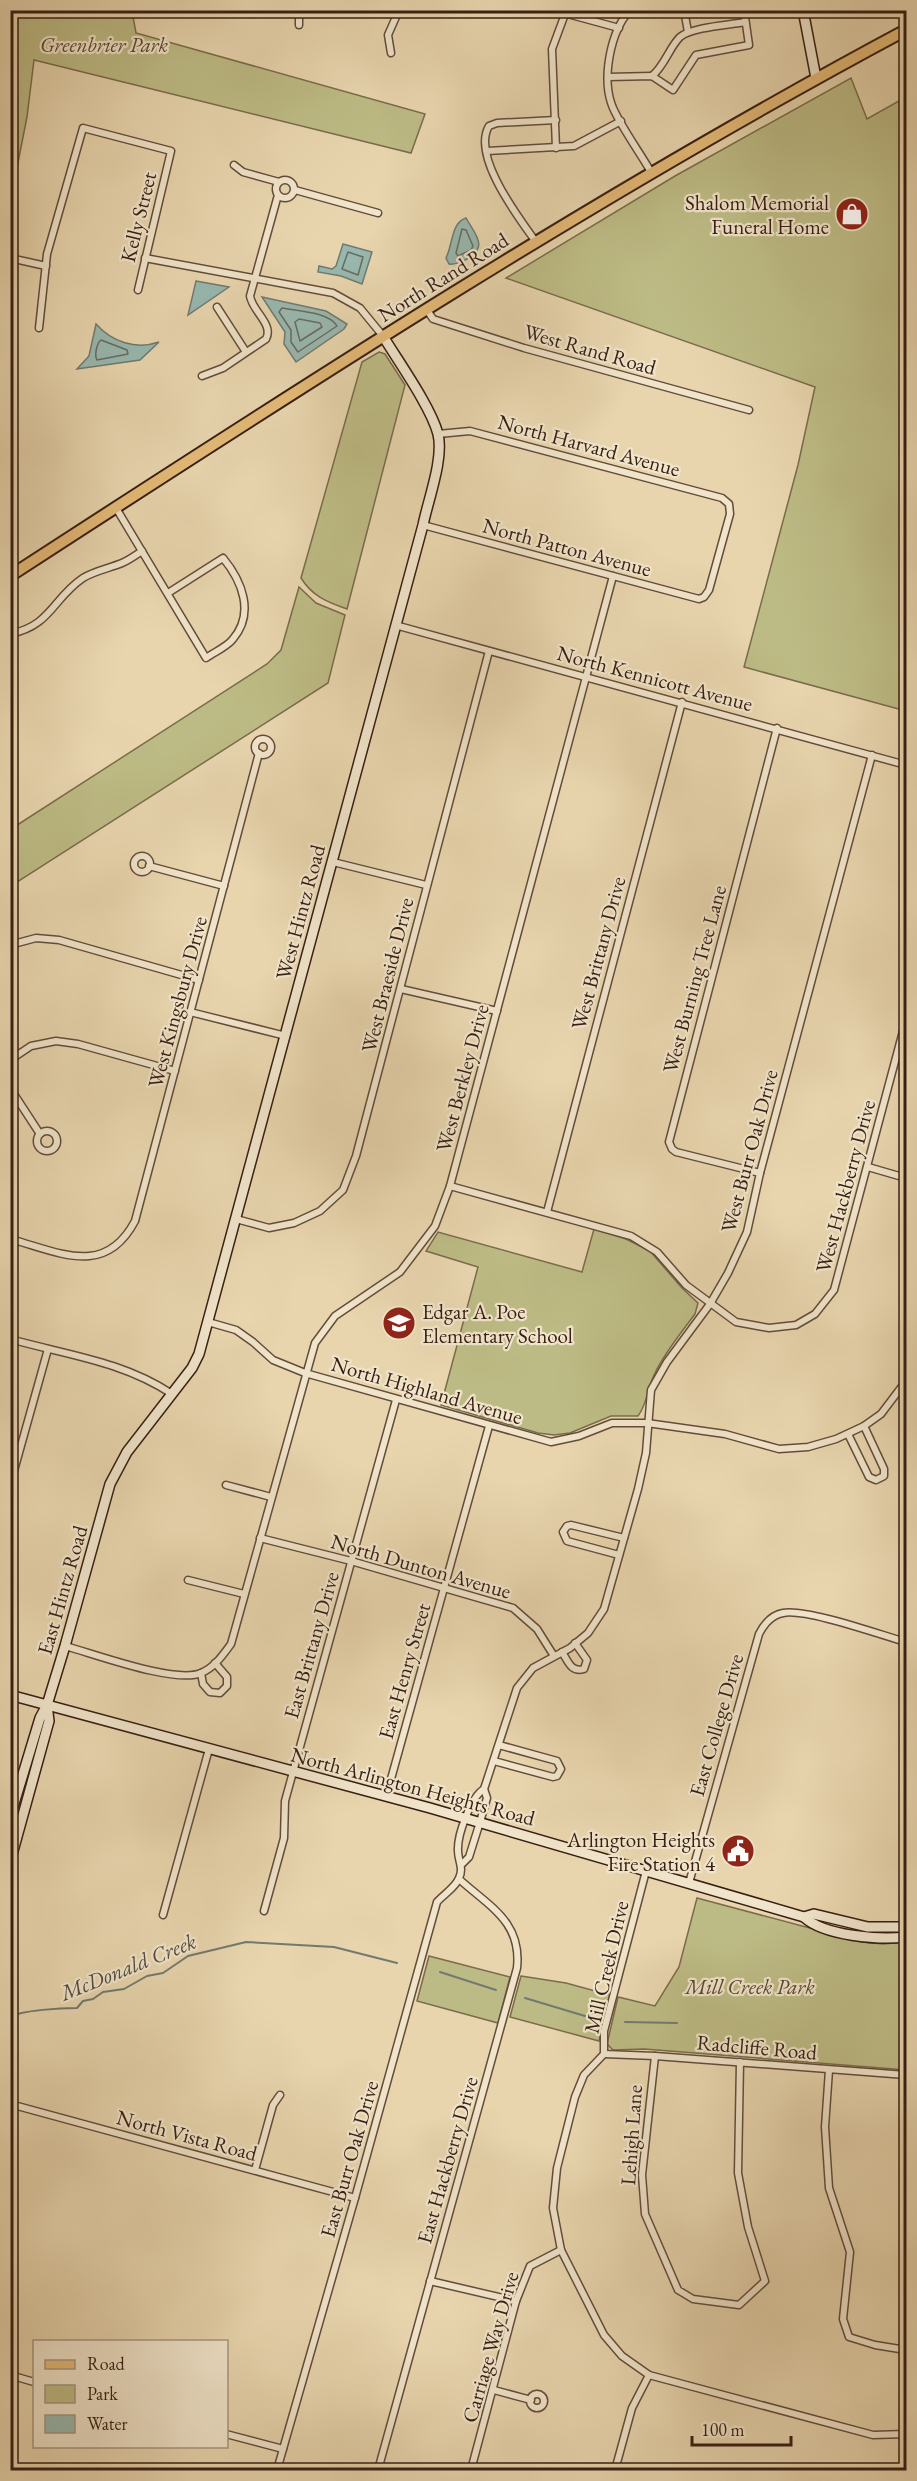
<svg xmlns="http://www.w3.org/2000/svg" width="917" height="2481" viewBox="0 0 917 2481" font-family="'EB Garamond',serif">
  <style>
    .green { fill: #bdbb85; stroke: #7a6c4c; stroke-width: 1.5 }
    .water { fill: #98b8af; stroke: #717a71; stroke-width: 1.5 }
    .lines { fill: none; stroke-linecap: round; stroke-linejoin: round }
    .shore { stroke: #686b61; stroke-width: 1.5 }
    .stream { stroke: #717a71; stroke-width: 2 }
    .street-casing { stroke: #634c3a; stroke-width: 9 }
    .secondary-casing { stroke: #371e13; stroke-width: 12 }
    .primary-casing { stroke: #371e13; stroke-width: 14 }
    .street { stroke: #f0e4ca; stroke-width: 6 }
    .secondary { stroke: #f0e4ca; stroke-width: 9 }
    .primary { stroke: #e4ba77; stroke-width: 10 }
    .labels { text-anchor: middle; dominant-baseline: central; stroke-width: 4.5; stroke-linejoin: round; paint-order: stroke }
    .park-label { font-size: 21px; font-style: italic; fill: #584530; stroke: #f0e4ca }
    .poi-label { font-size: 21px; fill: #371e13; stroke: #f0e4ca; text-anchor: end }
    .street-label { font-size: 21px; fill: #371e13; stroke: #f0e4ca }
    .water-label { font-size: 22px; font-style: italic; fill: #544c42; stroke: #f0e4ca }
  </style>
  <rect width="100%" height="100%" fill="#e8d5ae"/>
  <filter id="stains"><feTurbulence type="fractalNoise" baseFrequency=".00333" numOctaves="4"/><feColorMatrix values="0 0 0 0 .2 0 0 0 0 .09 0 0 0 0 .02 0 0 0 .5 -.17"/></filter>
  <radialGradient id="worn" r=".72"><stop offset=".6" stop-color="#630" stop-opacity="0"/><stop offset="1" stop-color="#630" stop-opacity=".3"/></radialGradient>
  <g class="green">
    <polygon points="18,11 132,11 136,33 425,114 411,153 34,60 27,117 11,198 10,18"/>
    <polygon points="851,78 867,119 906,97 906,711 744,667 798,465 815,387 506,278 675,176"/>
    <path d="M379,352L385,354L405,385L347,609C327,602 312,596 301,578L362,362Z"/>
    <polygon points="299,587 316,603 345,615 328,683 11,886 11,829 267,664 281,650"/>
    <path d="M594,1229L626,1239L650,1251L682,1288L698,1303L695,1314C681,1333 665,1352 655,1373C648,1386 647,1405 638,1416H611L570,1433L554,1435L538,1433L441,1405L478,1267L426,1251L438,1232L582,1272Z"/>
    <polygon points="697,1898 862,1942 883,1944 906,1942 906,2070 644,2049 613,2050 607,2044 618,1997 655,2006 679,1967"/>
    <polygon points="429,1956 510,1977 498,2023 417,2001"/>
    <polygon points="521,1976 566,1983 610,1995 599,2041 510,2017"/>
  </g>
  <g class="water">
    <path d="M466,218C475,234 489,247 467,259C461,262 456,265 449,264L446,258C453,244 451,223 466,218Z"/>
    <polygon points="343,244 372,252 362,284 341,276 318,272 319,266 332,269 336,266"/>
    <polygon points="196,281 229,287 188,315"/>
    <polygon points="262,297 326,311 347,324 344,329 296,362 284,344 285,332"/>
    <path d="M96,324C112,342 136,350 159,342L140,360L77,369L89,356Z"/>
  </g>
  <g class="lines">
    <g class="shore">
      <polygon points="462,229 466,230 473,246 471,250 458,256 456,253"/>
      <polygon points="348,252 363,257 358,275 342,269"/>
      <path d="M282,308C297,311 329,312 337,326L298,352L291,342V330L279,312Z"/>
      <polygon points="299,319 320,323 322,327 300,341 295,322"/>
      <path d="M101,340L127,350L128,354L97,360C94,355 97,343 101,340Z"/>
    </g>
    <g class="stream">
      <polyline points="440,1972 496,1990"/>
      <polyline points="525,1998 595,2019"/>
      <path d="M10,2017C22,2010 62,2008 77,2008L83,2001L93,1999L103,1992L124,1989L147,1976L163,1973L188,1956L246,1942L334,1947L397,1963"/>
      <polyline points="625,2022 677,2023"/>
    </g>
    <g class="street-casing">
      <g id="street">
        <polyline points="299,10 299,25"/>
        <polyline points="553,10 619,28"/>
        <path d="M630,10C610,32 601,80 613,108C623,130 639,151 651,172"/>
        <polyline points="684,10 688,32"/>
        <polyline points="391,53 388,35 399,10"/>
        <path d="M652,76C665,65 669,48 680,37C692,27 729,25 745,22"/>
        <polyline points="608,77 652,76 673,90 696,55 749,45 744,10"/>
        <polyline points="556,148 552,49 565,14"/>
        <polyline points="487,151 574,146 621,121"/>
        <polyline points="234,165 243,172 279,182"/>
        <circle cx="285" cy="189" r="9"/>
        <polyline points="295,190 378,213"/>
        <path d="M536,242C519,218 471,156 489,126L497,123L556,120"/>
        <polyline points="10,258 46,266"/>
        <polyline points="145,258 333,293 360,308 383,336"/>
        <polyline points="217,307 246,352"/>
        <polyline points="427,310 433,319 524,348 749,410"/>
        <polyline points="39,328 47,254 83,128 171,151 138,290"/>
        <path d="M202,376L223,368L266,339C274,324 252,311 250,296L278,195"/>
        <path d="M116,508L206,658C214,652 227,647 233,639C255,613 242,581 223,558L168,593"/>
        <polyline points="423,525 699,599 704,597 709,590 730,514 729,504 722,498 470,431 438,434"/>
        <polyline points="395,625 906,765"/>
        <path d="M10,634C51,626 53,598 83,578C94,571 110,568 122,563C129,560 136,555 142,551"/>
        <circle cx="263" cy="747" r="8"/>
        <circle cx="142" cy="864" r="8"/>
        <polyline points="333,862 426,885"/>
        <polyline points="149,866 224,886"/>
        <polyline points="10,945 36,938 59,940 199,980"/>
        <polyline points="401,989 497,1011"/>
        <polyline points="190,1012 286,1036"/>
        <polyline points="10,1060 31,1046 56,1041 78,1044 175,1071"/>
        <polyline points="10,1088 40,1134"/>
        <circle cx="47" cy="1141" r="10"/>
        <polyline points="868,1167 906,1178"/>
        <polyline points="760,1173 676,1152 672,1149 669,1142 777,728"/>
        <polyline points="450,1186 631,1236 657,1252 686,1285 736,1322 769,1328 796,1325 815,1314 834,1290 906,1020"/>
        <polyline points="547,1212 682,702"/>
        <polyline points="236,1219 269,1228 294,1223 320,1211 343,1190 356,1156 489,651"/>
        <path d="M10,1239C59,1252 105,1278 135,1221L259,753"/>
        <polyline points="208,1322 236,1330 253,1342 273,1360 305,1373 551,1442 579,1436 612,1423 647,1423 725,1434 779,1449 808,1447 836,1439 864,1426 881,1414 906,1381"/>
        <path d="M10,1339C67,1355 122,1361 172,1394"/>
        <polyline points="848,1434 869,1477 876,1480 884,1476 884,1469 864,1426"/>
        <polyline points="10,1485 48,1349"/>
        <polyline points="226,1485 271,1497"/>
        <polyline points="260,1538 351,1561 513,1608 537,1629 554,1656"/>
        <polyline points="619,1555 567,1541 563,1532 567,1526 571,1525 624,1538"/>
        <polyline points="188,1580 244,1594"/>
        <path d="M65,1646C95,1654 175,1684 201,1673C214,1668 223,1655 231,1644L315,1343L335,1316L400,1272L435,1226L450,1186L613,576"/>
        <path d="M562,1652C568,1661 571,1673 584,1669L587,1660L575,1643"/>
        <polyline points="201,1673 203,1684 210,1692 220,1693 227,1686 227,1677 215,1663"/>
        <polyline points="494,1761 553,1777 557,1776 561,1769 557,1761 499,1745"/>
        <polyline points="10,1776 21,1779"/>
        <polyline points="386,1797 489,1426"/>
        <polyline points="462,1864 469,1857 480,1822 487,1798 484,1789"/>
        <polyline points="646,1871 604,2031 604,2054 584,2075 575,2097 557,2168 553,2208 561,2250 604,2335 622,2356 649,2375 873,2435 906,2434"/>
        <path d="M689,1883L759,1634C764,1624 772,1615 783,1613C805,1608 881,1635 906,1642"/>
        <polyline points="264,1911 284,1838 285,1801 293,1772 396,1400"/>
        <polyline points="163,1915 209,1749"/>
        <polyline points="604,2054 655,2056 906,2075"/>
        <polyline points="655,2056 642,2175 645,2214 678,2290 693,2299 739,2305 765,2281 748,2227 738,2173 740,2062"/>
        <polyline points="829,2070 825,2127 829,2188 850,2252 843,2319 849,2337 875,2345 906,2350"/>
        <polyline points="10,2104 355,2198"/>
        <polyline points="255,2170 273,2105 280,2095"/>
        <polyline points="430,2281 516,2301"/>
        <polyline points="10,2375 34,2382"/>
        <polyline points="494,2390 531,2400"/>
        <circle cx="537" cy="2401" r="7"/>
        <polyline points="226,2434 283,2449"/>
        <path d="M277,2470L355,2198L437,1902C443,1895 456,1887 459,1878C464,1868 458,1861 458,1851C457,1835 471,1797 484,1789L517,1688L533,1668L570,1648L588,1633L604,1609L638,1489L646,1453L651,1390L667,1362L710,1304L728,1273L747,1232L760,1173L872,755"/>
        <path d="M378,2470L517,1968C522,1922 490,1907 459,1879"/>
        <polyline points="471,2470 516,2301 530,2266 561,2250"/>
        <polyline points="615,2470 632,2408 649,2375"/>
      </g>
    </g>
    <g class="secondary-casing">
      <g id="secondary">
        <polyline points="803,10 816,78"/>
        <path d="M10,1695L430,1808L804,1917C824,1936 879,1940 906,1937"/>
        <path d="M10,1817L40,1718L47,1705L65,1646L110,1484L127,1452L192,1368L199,1354L423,525C428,500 444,459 438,434C431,407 398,361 383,336"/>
        <polyline points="10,1862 49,1721 47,1705"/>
        <polyline points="804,1917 814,1914 868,1927 906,1927"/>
      </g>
    </g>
    <g class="primary-casing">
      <path id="primary" d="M10,576C304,385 597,195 906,30"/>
    </g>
    <use href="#street" class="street"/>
    <use href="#secondary" class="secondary"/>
    <use href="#primary" class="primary"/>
  </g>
  <defs>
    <g id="shop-disc" transform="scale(1.725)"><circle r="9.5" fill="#8f2418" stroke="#f0e4ca"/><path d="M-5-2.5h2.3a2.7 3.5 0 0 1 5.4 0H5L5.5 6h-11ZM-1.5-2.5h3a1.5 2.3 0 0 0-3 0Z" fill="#fff"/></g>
    <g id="school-disc" transform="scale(1.725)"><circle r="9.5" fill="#8f2418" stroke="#f0e4ca"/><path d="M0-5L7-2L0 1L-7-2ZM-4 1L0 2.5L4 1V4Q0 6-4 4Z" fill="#fff"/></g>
    <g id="civic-disc" transform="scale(1.725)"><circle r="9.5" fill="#8f2418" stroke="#f0e4ca"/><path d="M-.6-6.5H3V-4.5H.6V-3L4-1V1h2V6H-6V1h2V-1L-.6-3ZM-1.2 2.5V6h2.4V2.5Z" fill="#fff"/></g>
  </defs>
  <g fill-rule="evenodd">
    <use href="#shop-disc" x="852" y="214"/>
    <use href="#school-disc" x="399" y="1323"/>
    <use href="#civic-disc" x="738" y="1851"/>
  </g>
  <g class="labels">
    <g class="park-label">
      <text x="104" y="44">Greenbrier Park</text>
      <text x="750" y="1986">Mill Creek Park</text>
    </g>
    <g class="poi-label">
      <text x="829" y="202">Shalom Memorial<tspan x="829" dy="24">Funeral Home</tspan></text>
      <text x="422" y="1311" text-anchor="start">Edgar A. Poe<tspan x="422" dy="24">Elementary School</tspan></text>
      <text x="715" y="1839">Arlington Heights<tspan x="715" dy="24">Fire Station 4</tspan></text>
    </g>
    <g class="street-label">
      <text transform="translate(138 217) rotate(-76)">Kelly Street</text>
      <text transform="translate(443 277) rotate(-32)">North Rand Road</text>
      <text transform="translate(590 349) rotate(16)">West Rand Road</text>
      <text transform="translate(589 445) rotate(15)">North Harvard Avenue</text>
      <text transform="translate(567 547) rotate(15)">North Patton Avenue</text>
      <text transform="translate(655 678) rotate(15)">North Kennicott Avenue</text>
      <text transform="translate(300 912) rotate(-75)">West Hintz Road</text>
      <text transform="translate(598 953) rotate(-75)">West Brittany Drive</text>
      <text transform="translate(387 975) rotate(-76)">West Braeside Drive</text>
      <text transform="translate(694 979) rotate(-75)">West Burning Tree Lane</text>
      <text transform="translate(177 1002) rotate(-75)">West Kingsbury Drive</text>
      <text transform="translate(462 1078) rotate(-75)">West Berkley Drive</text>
      <text transform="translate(749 1151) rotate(-75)">West Burr Oak Drive</text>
      <text transform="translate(845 1186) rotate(-75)">West Hackberry Drive</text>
      <text transform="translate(427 1390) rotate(16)">North Highland Avenue</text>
      <text transform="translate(421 1566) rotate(16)">North Dunton Avenue</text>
      <text transform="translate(62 1590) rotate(-74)">East Hintz Road</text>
      <text transform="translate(311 1645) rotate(-74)">East Brittany Drive</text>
      <text transform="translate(404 1671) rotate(-74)">East Henry Street</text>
      <text transform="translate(716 1725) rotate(-74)">East College Drive</text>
      <text transform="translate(413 1786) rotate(15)">North Arlington Heights Road</text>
      <text transform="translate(606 1967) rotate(-77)">Mill Creek Drive</text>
      <text transform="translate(757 2047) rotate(5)">Radcliffe Road</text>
      <text transform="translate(187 2135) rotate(15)">North Vista Road</text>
      <text transform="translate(631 2135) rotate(-86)">Lehigh Lane</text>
      <text transform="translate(349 2159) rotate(-74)">East Burr Oak Drive</text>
      <text transform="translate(447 2160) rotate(-74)">East Hackberry Drive</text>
      <text transform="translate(490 2347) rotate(-74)">Carriage Way Drive</text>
    </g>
    <g class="water-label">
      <text transform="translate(128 1967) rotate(-22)">McDonald Creek</text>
    </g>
  </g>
  <rect width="917" height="2481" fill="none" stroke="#e8d5ae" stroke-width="36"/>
  <rect x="12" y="12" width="893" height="2457" fill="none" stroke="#371e13" stroke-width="3"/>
  <rect x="18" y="18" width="881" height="2445" fill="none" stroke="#371e13" stroke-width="1.5"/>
  <rect x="33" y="2340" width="195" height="108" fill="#f0e4ca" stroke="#a69581" stroke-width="1.5"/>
  <rect x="45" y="2360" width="30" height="9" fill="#e4ba77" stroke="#a69581" stroke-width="1.5"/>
  <text x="87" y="2370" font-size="18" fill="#371e13">Road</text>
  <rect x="45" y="2385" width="30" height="18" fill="#bdbb85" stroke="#a69581" stroke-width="1.5"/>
  <text x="87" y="2400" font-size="18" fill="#371e13">Park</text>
  <rect x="45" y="2415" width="30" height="18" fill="#98b8af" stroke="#a69581" stroke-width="1.5"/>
  <text x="87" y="2430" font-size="18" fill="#371e13">Water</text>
  <path d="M692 2436v9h99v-9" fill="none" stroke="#371e13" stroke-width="3"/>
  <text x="701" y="2436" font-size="18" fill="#371e13" stroke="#f0e4ca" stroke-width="4.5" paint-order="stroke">100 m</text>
  <rect width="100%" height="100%" filter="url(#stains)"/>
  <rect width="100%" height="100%" fill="url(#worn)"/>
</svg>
